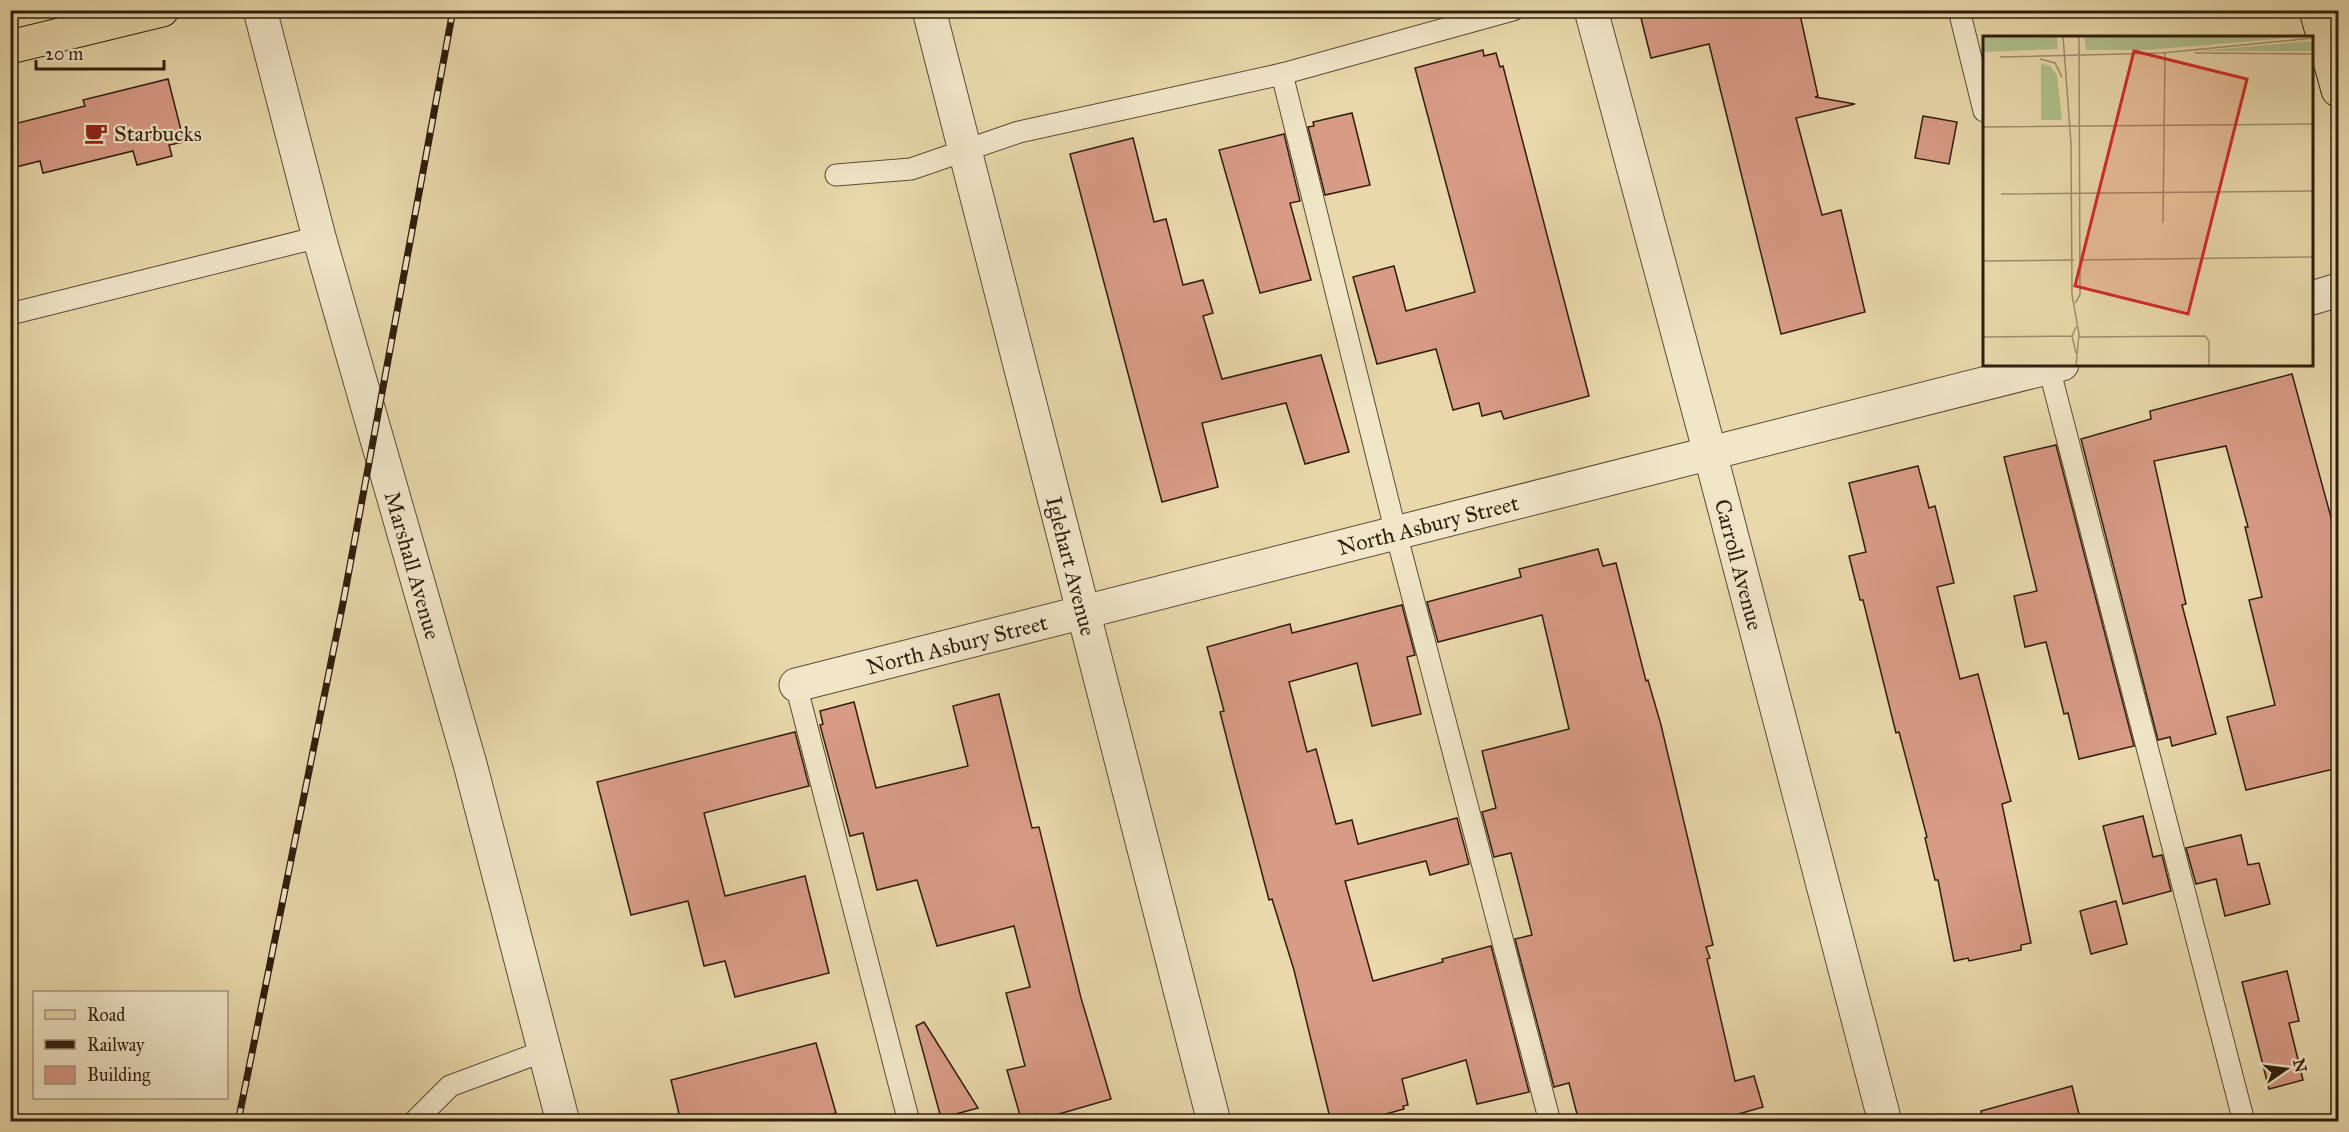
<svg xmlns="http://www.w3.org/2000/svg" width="2349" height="1132" viewBox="0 0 2349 1132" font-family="'IM FELL Great Primer',serif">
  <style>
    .building { fill: #d89b86; stroke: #2f1e0f; stroke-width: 1.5 }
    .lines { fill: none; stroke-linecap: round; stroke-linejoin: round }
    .service-casing { stroke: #5d4c36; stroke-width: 23 }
    .minor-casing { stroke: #5d4c36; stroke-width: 35 }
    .tertiary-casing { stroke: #5d4c36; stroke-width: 35 }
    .primary-casing { stroke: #2f1e0f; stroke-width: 35 }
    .service { stroke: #f0e6c8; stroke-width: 21 }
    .minor { stroke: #f0e6c8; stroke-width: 33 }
    .tertiary { stroke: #f0e6c8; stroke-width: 33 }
    .primary { stroke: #e8d8aa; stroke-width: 33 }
    .rail-casing { stroke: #2f1e0f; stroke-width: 7 }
    .rail { stroke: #f0e6c8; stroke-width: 4.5; stroke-dasharray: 14; stroke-linecap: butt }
    .labels { text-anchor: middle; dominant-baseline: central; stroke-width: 4.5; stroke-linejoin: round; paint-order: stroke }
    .poi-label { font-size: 22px; fill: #2f1e0f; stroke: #f0e6c8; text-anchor: start }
    .street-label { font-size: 22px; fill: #2f1e0f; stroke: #f0e6c8 }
    .inset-road { fill: none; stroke: #9e8e6c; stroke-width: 1.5 }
    .view { fill: #d62828; fill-opacity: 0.15; stroke: #d62828; stroke-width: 3 }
    .inset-edge { fill: none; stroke: #2f1e0f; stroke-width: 3 }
  </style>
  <rect width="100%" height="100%" fill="#e8d8aa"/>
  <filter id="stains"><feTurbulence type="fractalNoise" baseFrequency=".00333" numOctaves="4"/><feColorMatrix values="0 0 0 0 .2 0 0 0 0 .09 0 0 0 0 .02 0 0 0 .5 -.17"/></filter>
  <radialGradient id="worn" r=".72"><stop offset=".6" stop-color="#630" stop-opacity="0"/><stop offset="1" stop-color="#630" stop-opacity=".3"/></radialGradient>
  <g class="building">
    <polygon points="1639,10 1799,10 1818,96 1815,97 1855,104 1796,118 1822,215 1841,210 1865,312 1781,334 1709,44 1651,58"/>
    <polygon points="1483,50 1484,56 1496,53 1500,67 1503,66 1589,396 1504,419 1501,411 1482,416 1479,403 1453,410 1436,349 1377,364 1353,277 1394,266 1406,311 1475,292 1415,68"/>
    <polygon points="168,79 184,142 169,145 172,156 137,165 133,151 43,173 40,161 16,167 10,145 10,125 85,106 83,100"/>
    <polygon points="1352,113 1370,185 1325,195 1308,127 1314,126 1313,122"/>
    <polygon points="1923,116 1957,122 1949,164 1915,158"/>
    <polygon points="1284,134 1300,201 1290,203 1311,280 1260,293 1219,150"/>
    <polygon points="1133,138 1154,222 1166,219 1183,285 1203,280 1213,313 1203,316 1222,379 1321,355 1349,452 1305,464 1286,403 1202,423 1218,487 1162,502 1070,154"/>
    <polygon points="2292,374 2338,543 2338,768 2246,790 2227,717 2275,705 2249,600 2262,597 2245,527 2248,527 2226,446 2154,461 2186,604 2182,605 2216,734 2172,746 2170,737 2158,740 2081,439 2151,419 2150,411"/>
    <polygon points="2056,445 2134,746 2079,759 2068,713 2064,714 2046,642 2025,647 2014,596 2037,591 2004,457"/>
    <polygon points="1918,466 1929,508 1935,506 1954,583 1937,587 1960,679 1978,674 2011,801 2002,804 2031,943 2021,945 2021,950 1969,961 1968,958 1954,961 1938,880 1935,880 1925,838 1927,837 1899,732 1896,733 1863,600 1860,600 1849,556 1866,552 1849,483"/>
    <polygon points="1598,549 1603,566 1616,563 1646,681 1648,680 1661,725 1713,945 1706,947 1710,958 1707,959 1735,1081 1754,1076 1763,1107 1711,1122 1579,1122 1569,1083 1554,1087 1515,939 1532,935 1511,853 1494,857 1482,812 1496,808 1482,751 1569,729 1542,615 1438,642 1427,602 1521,577 1519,569"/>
    <polygon points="1402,605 1415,655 1407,657 1421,714 1372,726 1357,663 1289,682 1307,752 1316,749 1336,824 1352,820 1358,844 1457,818 1469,864 1430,875 1426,861 1345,881 1373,981 1443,962 1442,959 1491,946 1529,1092 1477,1104 1466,1060 1402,1079 1408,1105 1403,1106 1404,1109 1357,1122 1331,1122 1294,970 1272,899 1269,900 1235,771 1220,712 1224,711 1207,647 1290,624 1292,633"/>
    <polygon points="999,694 1032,828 1039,827 1081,998 1111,1099 1038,1120 1036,1114 1021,1119 1007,1070 1025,1066 1006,993 1030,987 1014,926 937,946 917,880 877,890 863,833 850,836 820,725 823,724 820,711 854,702 876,788 968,766 953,706"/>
    <polygon points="795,732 809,786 704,813 725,896 805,876 829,973 735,997 725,961 704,966 688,901 631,915 597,782"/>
    <polygon points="2143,816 2153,857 2162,855 2171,891 2123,904 2103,826"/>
    <polygon points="2241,835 2248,865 2259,863 2270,904 2225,916 2216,879 2196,884 2186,848"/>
    <polygon points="2116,901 2127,944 2091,954 2080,911"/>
    <polygon points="2287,971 2299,1021 2289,1023 2303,1080 2269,1089 2242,982"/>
    <polygon points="924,1022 978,1108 941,1118 916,1026"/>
    <polygon points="816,1043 836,1113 804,1122 681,1122 671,1080"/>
    <polygon points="2072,1086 2081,1122 1982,1122 1981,1111"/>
  </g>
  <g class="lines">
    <g class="service-casing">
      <g id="service">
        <polyline points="1959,10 1984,111"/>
        <polyline points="1282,74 1396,533 1550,1122"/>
        <polyline points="836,175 911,169 1019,132 1282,74 1513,10"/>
        <polyline points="10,314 319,237"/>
        <polyline points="2048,364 2244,1122"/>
        <polyline points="796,685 909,1122"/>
        <polyline points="414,1122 450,1086 544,1051"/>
      </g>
    </g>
    <g class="minor-casing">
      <g id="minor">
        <path id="s1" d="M929,10L1214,1122"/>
        <path id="s2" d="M1591,10L1710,453L1885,1122"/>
        <polyline points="2312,298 2338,290"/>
        <path id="s3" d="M796,685L2062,364"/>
      </g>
    </g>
    <g class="tertiary-casing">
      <g id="tertiary">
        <path id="s4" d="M260,10L319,237L470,764L563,1122"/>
      </g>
    </g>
    <g class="primary-casing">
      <g id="primary">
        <polyline points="2316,10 2338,90"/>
        <polyline points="10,47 162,10"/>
      </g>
    </g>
    <use href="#service" class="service"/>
    <use href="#minor" class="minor"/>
    <use href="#tertiary" class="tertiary"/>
    <use href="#primary" class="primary"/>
    <g class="rail-casing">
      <polyline id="rail" points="238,1122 343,603 453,10"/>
    </g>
    <use href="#rail" class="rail"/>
  </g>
  <defs>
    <g id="cafe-bare" transform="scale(1.8)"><path d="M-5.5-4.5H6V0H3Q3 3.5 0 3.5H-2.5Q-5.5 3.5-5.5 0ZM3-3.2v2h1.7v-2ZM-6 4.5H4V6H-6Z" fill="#8f2418" stroke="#f0e6c8" stroke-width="2.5" paint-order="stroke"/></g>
  </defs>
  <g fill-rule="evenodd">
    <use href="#cafe-bare" x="96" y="133"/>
  </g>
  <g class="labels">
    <g class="poi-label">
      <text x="114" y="133">Starbucks</text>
    </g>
    <g class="street-label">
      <text stroke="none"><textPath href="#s3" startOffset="652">North Asbury Street</textPath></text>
      <text stroke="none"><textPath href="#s4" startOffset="576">Marshall Avenue</textPath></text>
      <text stroke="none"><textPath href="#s1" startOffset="574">Iglehart Avenue</textPath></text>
      <text stroke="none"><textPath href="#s2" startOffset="574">Carroll Avenue</textPath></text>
      <text stroke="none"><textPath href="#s3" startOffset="166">North Asbury Street</textPath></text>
    </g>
  </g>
  <g transform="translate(1983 36)">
    <rect width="330" height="330" fill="#e8d8aa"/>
    <path d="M0,0H74L75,13L0,16ZM101,0H328L164,14H103ZM330,5V15H214ZM58,27L67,30L74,39L79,84H58Z" fill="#afc08d"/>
    <path class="inset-road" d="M80,0L88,107L89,259L96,298L93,330M179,17L330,2M212,17L330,18M17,21L179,17M57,23L72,27L79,41M0,91L330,88M18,158L330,155M180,187L182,17M97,224L330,221M0,225L91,224M92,267L97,259L96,0M93,291L89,300L93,317M0,301L89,300M96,301L222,300L226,305V330"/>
    <path class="view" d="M151,15L264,43L205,278L92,250Z"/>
    <rect width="330" height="330" class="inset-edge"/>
  </g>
  <rect width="2349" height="1132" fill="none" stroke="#e8d8aa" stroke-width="36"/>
  <rect x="12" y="12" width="2325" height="1108" fill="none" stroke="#2f1e0f" stroke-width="3"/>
  <rect x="18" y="18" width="2313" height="1096" fill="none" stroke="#2f1e0f" stroke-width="1.5"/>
  <rect x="33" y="991" width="195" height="108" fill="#f0e6c8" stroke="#a3967e" stroke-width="1.5"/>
  <rect x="45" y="1010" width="30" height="9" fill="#e8d8aa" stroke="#a3967e" stroke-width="1.5"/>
  <text x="87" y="1021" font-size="18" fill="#2f1e0f">Road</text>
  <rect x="45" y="1040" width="30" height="9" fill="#2f1e0f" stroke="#a3967e" stroke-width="1.5"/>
  <text x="87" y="1051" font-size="18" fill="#2f1e0f">Railway</text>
  <rect x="45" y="1066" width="30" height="18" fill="#d89b86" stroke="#a3967e" stroke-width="1.5"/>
  <text x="87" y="1081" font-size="18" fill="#2f1e0f">Building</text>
  <g transform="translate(2286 1069) rotate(76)" stroke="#f0e6c8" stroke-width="4.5" paint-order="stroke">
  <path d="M0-4.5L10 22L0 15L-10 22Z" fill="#2f1e0f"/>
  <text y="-9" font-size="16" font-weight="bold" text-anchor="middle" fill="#2f1e0f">N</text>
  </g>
  <path d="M36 60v9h128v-9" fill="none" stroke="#2f1e0f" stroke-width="3"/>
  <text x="45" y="60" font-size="18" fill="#2f1e0f" stroke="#f0e6c8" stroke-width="4.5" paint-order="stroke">20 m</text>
  <rect width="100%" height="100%" filter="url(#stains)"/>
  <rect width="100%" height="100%" fill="url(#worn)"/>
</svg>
